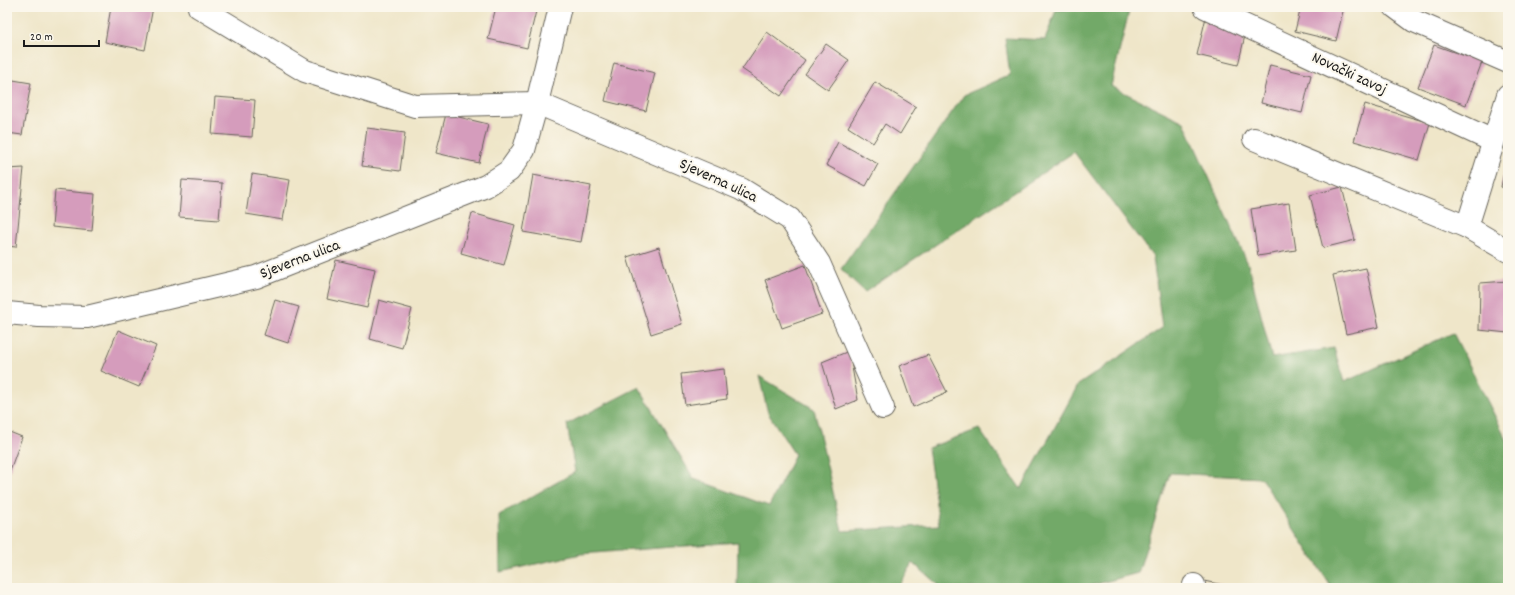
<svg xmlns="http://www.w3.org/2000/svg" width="1515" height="595" viewBox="0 0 1515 595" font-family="Dekko,sans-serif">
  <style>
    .forest { fill: #72a967; stroke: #476242 }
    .building { fill: #d59cbc }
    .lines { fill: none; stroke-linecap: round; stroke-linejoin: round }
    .minor-casing { stroke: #666359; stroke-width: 24 }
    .minor { stroke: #fff; stroke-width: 22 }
    .labels { text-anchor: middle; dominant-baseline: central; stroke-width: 4; stroke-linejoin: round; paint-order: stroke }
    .street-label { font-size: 16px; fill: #1c1c1c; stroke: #fbf7ec }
  </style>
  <rect width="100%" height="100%" fill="#fbf7ec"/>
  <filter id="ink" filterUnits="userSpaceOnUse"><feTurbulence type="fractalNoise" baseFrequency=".025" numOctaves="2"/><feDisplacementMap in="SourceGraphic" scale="8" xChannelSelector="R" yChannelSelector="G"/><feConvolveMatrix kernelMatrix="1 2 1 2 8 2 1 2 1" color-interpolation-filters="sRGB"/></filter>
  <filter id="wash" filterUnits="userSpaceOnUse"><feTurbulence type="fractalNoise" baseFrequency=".012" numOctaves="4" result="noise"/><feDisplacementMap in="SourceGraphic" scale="16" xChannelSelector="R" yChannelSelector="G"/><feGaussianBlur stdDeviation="0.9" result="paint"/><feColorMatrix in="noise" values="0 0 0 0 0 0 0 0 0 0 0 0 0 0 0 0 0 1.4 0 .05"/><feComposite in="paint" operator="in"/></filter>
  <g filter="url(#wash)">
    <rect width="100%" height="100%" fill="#efe6c9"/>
    <polygon class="forest" points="1130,7 1111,86 1184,122 1248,264 1272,358 1334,348 1344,382 1453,333 1508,442 1508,588 1332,588 1261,478 1170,473 1138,573 1082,588 942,588 913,563 898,588 737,588 738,542 581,554 500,572 499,515 575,472 567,424 639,387 694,479 769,506 795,455 768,413 759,376 814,409 842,531 939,525 928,448 979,429 1021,489 1078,385 1162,328 1153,257 1074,152 865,292 841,269 964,95 1010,75 1005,38 1045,40 1056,10"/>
    <g id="blocks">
      <g class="building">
        <polygon points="111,7 153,7 145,50 105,42"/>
        <polygon points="496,7 537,7 527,48 488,39"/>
        <polygon points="1301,7 1344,7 1336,41 1295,31"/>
        <polygon points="1206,17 1247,27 1238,65 1197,55"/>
        <polygon points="767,32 805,60 781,96 742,69"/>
        <polygon points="826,44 849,60 828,90 805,74"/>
        <polygon points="1434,45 1482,62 1466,105 1418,87"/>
        <polygon points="614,63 655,73 646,111 605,101"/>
        <polygon points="1270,65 1311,75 1302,113 1261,103"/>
        <polygon points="7,79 31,83 22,135 7,133"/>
        <polygon points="875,82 916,107 900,134 885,124 873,143 848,127"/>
        <polygon points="215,97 255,100 252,137 212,134"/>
        <polygon points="1365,104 1430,123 1419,160 1354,141"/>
        <polygon points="446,114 488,124 479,163 436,153"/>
        <polygon points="367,128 405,133 400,171 362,166"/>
        <polygon points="838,142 878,164 866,186 826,165"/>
        <polygon points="1507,157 1508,157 1508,189 1501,187"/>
        <polygon points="24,168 16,247 7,246 7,169"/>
        <polygon points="252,174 290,180 283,220 246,214"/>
        <polygon points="533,175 591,186 581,242 523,232"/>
        <polygon points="182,180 222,183 219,220 179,217"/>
        <polygon points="1342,187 1355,240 1323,248 1310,195"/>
        <polygon points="55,190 95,194 92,231 52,227"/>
        <polygon points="1289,203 1296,250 1258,256 1251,209"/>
        <polygon points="472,213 515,225 504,265 461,253"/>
        <polygon points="659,247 682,324 651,334 627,257"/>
        <polygon points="336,260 375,269 367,308 327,299"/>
        <polygon points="805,265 822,314 782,328 765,280"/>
        <polygon points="1366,268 1379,327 1346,334 1333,275"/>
        <polygon points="1508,281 1508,333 1479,330 1480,283"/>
        <polygon points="275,300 299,307 288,343 264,335"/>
        <polygon points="379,300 412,309 402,348 370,339"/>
        <polygon points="118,330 156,346 139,387 101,371"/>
        <polygon points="849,351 858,400 836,409 822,362"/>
        <polygon points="928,355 947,392 913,407 899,366"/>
        <polygon points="724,369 727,399 685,405 681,374"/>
        <polygon points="7,431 22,437 9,473 7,472"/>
        <polygon points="1199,580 1228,586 1228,588 1198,588"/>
      </g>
    </g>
  </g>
  <g filter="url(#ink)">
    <use href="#blocks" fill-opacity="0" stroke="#666359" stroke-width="1"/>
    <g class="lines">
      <g class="minor-casing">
        <g id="minor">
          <polyline points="199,7 305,71 415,106 537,103 741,189 790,219 819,263 883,408"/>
          <polyline points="1205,7 1493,141"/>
          <polyline points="1395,7 1414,21 1508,62"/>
          <polyline points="1254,139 1467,227 1508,251"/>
          <polyline points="1467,227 1508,95"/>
          <polyline points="7,313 39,316 87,317 256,277 486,186 509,171 524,150 537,103 560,7"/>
          <polyline points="1194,588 1194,585"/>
        </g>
      </g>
      <use href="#minor" class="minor"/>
    </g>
  </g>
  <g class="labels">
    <g class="street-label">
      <text transform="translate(1349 74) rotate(25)">Novački zavoj</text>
      <text transform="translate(718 181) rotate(25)">Sjeverna ulica</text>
      <text transform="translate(300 260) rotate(-21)">Sjeverna ulica</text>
    </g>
  </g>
  <rect width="1515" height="595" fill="none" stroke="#fbf7ec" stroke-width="24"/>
  <path d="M24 40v6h75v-6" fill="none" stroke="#1c1c1c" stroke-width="2"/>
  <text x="30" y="40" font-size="12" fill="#1c1c1c" stroke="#fbf7ec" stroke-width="3" paint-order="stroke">20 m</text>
</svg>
